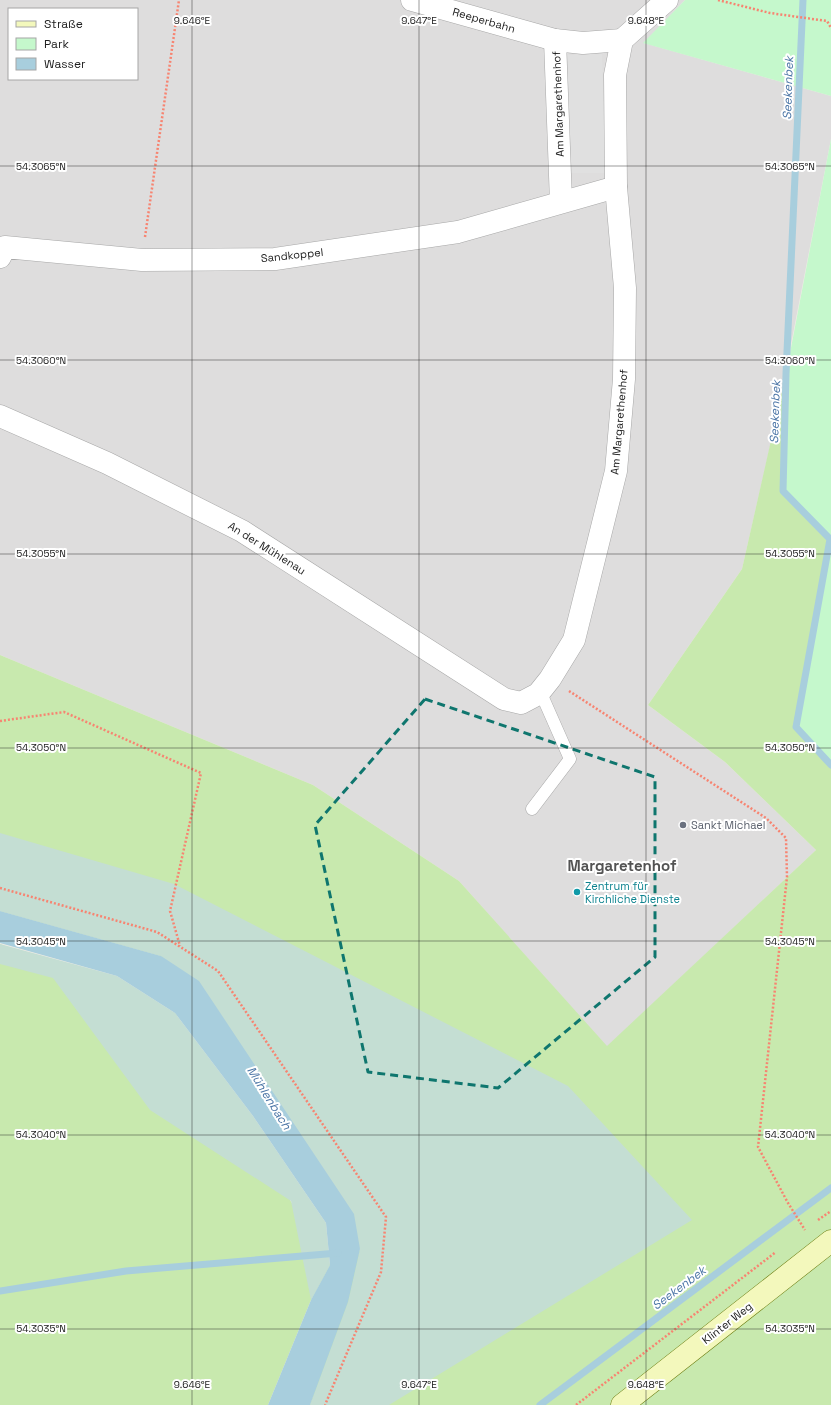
<svg xmlns="http://www.w3.org/2000/svg" width="831" height="1405" viewBox="0 0 831 1405" font-family="'Space Grotesk',sans-serif">
  <style>
    .residential { fill: #dedddd; fill-rule: evenodd }
    .grass { fill: #c8e9ae }
    .wetland { fill: #c4ded3 }
    .park { fill: #c5f8cc }
    .parking { fill: #e0e0e0 }
    .water { fill: #a8cedd }
    .lines { fill: none; stroke-linecap: round; stroke-linejoin: round }
    .stream { stroke: #a8cedd; stroke-width: 7 }
    .lane-casing { stroke: #a7a7a7; stroke-width: 13 }
    .street-casing { stroke: #a7a7a7; stroke-width: 23 }
    .secondary-casing { stroke: #657607; stroke-width: 23 }
    .path { stroke: #f78471; stroke-width: 2.5; stroke-dasharray: 2 2; stroke-linecap: butt }
    .lane { stroke: #fff; stroke-width: 12 }
    .street { stroke: #fff; stroke-width: 22 }
    .secondary { stroke: #f3f8bc; stroke-width: 22 }
    .marked { fill: none; stroke: #0f766e; stroke-width: 3; stroke-dasharray: 8 5; stroke-linejoin: round }
    .ticks { fill: none; stroke: #202020; stroke-width: 1; stroke-opacity: 0.45 }
    .worship-dot { fill: #6b7280; stroke: #fff; stroke-width: 1.5 }
    .culture-dot { fill: #0f9aa8; stroke: #fff; stroke-width: 1.5 }
    .labels { text-anchor: middle; dominant-baseline: central; stroke-width: 4; stroke-linejoin: round; paint-order: stroke }
    .street-label { font-size: 11px; fill: #202020; stroke: #fff }
    .worship-label { font-size: 11px; fill: #5b616d; stroke: #fff; text-anchor: start }
    .culture-label { font-size: 11px; fill: #0d838f; stroke: #fff; text-anchor: start }
    .water-label { font-size: 12px; font-style: italic; fill: #4b75a6; stroke: #fff }
    .district-label { font-size: 15px; font-weight: bold; fill: #535353; stroke: #fff }
    .ticks-label { font-size: 10px; text-anchor: middle; fill: #202020; stroke: #fff; stroke-width: 4; stroke-linejoin: round; paint-order: stroke }
  </style>
  <rect width="100%" height="100%" fill="#f0ede6"/>
  <path class="residential" d="M0,0H685L644,43L831,96V139L777,416L742,569L648,705L725,762L816,850L607,1047L459,881L313,785L0,655ZM9,9H137V79H9Z"/>
  <g class="grass">
    <polygon points="786,374 783,491 830,539 796,727 831,765 831,1405 310,1405 360,1249 161,956 0,911 0,655 313,785 459,881 607,1046 816,850 725,762 648,705 742,569"/>
    <polygon points="0,944 175,1013 330,1265 311,1300 268,1405 0,1405"/>
  </g>
  <g class="wetland">
    <polygon points="0,833 174,884 568,1086 692,1220 389,1405 310,1405 348,1302 360,1249 161,956 0,911"/>
    <polygon points="0,944 117,976 175,1013 253,1116 326,1223 330,1265 311,1300 291,1201 150,1110 53,978 0,964"/>
  </g>
  <g class="park">
    <polygon points="685,0 831,0 831,96 643,43"/>
    <polygon points="831,139 831,765 796,727 830,539 783,491 786,374"/>
  </g>
  <polygon class="parking" points="602,54 607,173 568,173 564,55"/>
  <polygon class="water" points="0,911 161,956 199,981 354,1214 360,1249 348,1302 310,1405 268,1405 311,1300 330,1265 326,1223 253,1116 175,1013 117,976 0,943"/>
  <g class="lines">
    <g class="stream">
      <polyline points="803,0 786,374 783,491 830,539 796,727 831,765"/>
      <polyline points="0,1291 126,1271 338,1253"/>
      <polyline points="540,1405 831,1188"/>
    </g>
    <g class="lane-casing">
      <polyline id="lane" points="532,809 570,759 540,691"/>
    </g>
    <g class="street-casing">
      <g id="street">
        <polyline points="412,0 555,40 583,43 622,40"/>
        <polyline points="555,40 561,202"/>
        <polyline points="0,257 5,247 142,260 275,259 458,232 616,187 615,75 622,40 667,0"/>
        <polyline points="0,416 107,463 242,531 504,699 521,703 538,694 550,679 574,640 616,471 624,379 625,288 616,187"/>
      </g>
    </g>
    <g class="secondary-casing">
      <polyline id="secondary" points="622,1405 831,1241"/>
    </g>
    <g class="path">
      <polyline points="718,0 770,13 827,21 831,28"/>
      <polyline points="145,237 179,0"/>
      <polyline points="569,691 766,818 786,838 787,877 758,1147 788,1203 805,1230"/>
      <polyline points="0,721 64,712 201,773 170,911 180,946"/>
      <polyline points="0,888 157,932 218,971 386,1217 381,1272 325,1405"/>
      <polyline points="818,1220 831,1211"/>
      <polyline points="576,1405 776,1252"/>
    </g>
    <use href="#lane" class="lane"/>
    <use href="#street" class="street"/>
    <use href="#secondary" class="secondary"/>
  </g>
  <path class="marked" d="M425,699L655,777V957L498,1088L368,1072L315,825Z"/>
  <path class="ticks" d="M192,0V1405M419,0V1405M646,0V1405M0,166H831M0,360H831M0,554H831M0,748H831M0,941H831M0,1135H831M0,1329H831"/>
  <circle class="worship-dot" cx="683" cy="825" r="4"/>
  <circle class="culture-dot" cx="577" cy="892" r="4"/>
  <g class="labels">
    <g class="street-label">
      <text transform="translate(484 20) rotate(16)">Reeperbahn</text>
      <text transform="translate(558 104) rotate(-92)">Am Margarethenhof</text>
      <text transform="translate(292 255) rotate(-6)">Sandkoppel</text>
      <text transform="translate(619 422) rotate(-85)">Am Margarethenhof</text>
      <text transform="translate(267 548) rotate(32)">An der Mühlenau</text>
      <text transform="translate(727 1323) rotate(-38)">Klinter Weg</text>
    </g>
    <g class="worship-label">
      <text x="691" y="825">Sankt Michael</text>
    </g>
    <g class="culture-label">
      <text x="585" y="886">Zentrum für<tspan x="585" dy="13">Kirchliche Dienste</tspan></text>
    </g>
    <g class="water-label">
      <text transform="translate(788 88) rotate(-88)">Seekenbek</text>
      <text transform="translate(775 412) rotate(-88)">Seekenbek</text>
      <text transform="translate(269 1098) rotate(58)">Mühlenbach</text>
      <text transform="translate(679 1288) rotate(-37)">Seekenbek</text>
    </g>
    <g class="district-label">
      <text x="622" y="865">Margaretenhof</text>
    </g>
  </g>
  <g class="ticks-label">
    <text x="192" y="24">9.646°E</text>
    <text x="419" y="24">9.647°E</text>
    <text x="646" y="24">9.648°E</text>
    <text x="41" y="170">54.3065°N</text>
    <text x="790" y="170">54.3065°N</text>
    <text x="41" y="364">54.3060°N</text>
    <text x="790" y="364">54.3060°N</text>
    <text x="41" y="557">54.3055°N</text>
    <text x="790" y="557">54.3055°N</text>
    <text x="41" y="751">54.3050°N</text>
    <text x="790" y="751">54.3050°N</text>
    <text x="41" y="945">54.3045°N</text>
    <text x="790" y="945">54.3045°N</text>
    <text x="41" y="1138">54.3040°N</text>
    <text x="790" y="1138">54.3040°N</text>
    <text x="41" y="1332">54.3035°N</text>
    <text x="790" y="1332">54.3035°N</text>
    <text x="192" y="1388">9.646°E</text>
    <text x="419" y="1388">9.647°E</text>
    <text x="646" y="1388">9.648°E</text>
  </g>
  <rect x="8" y="8" width="130" height="72" fill="#ffffff" stroke="#a6a6a6"/>
  <rect x="16" y="21" width="20" height="6" fill="#f3f8bc" stroke="#a6a6a6"/>
  <text x="44" y="28" font-size="12" fill="#202020">Straße</text>
  <rect x="16" y="38" width="20" height="12" fill="#c5f8cc" stroke="#a6a6a6"/>
  <text x="44" y="48" font-size="12" fill="#202020">Park</text>
  <rect x="16" y="58" width="20" height="12" fill="#a8cedd" stroke="#a6a6a6"/>
  <text x="44" y="68" font-size="12" fill="#202020">Wasser</text>
</svg>
